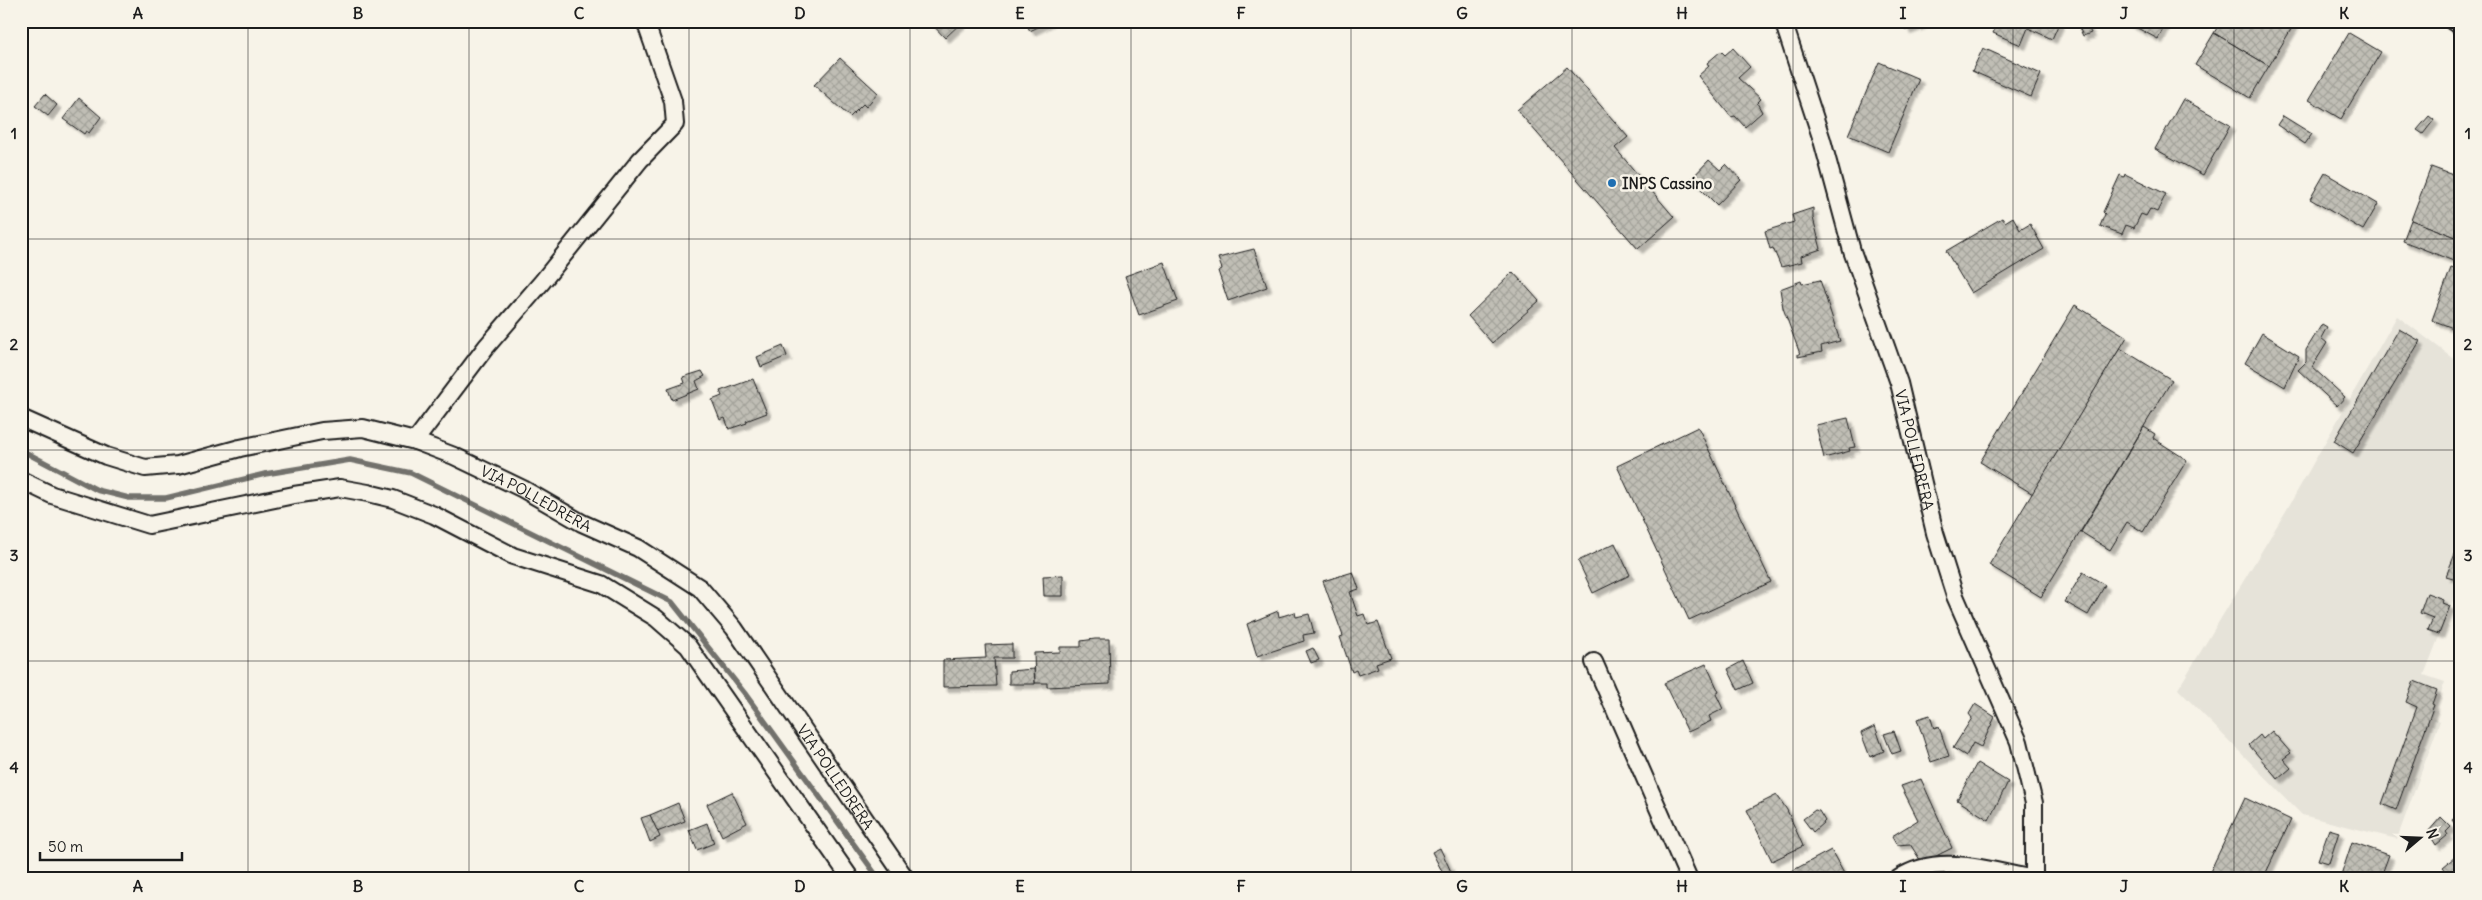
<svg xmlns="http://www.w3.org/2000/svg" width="2482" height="900" viewBox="0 0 2482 900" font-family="Delius,sans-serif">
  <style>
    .built { fill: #e6e3d9 }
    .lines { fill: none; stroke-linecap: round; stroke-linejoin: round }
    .stream { stroke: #72716c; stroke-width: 5.5 }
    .building { fill: url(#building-cross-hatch); stroke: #1c1c1c; filter: url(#shadow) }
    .street-casing { stroke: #1c1c1c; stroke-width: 20 }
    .street { stroke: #f7f3e8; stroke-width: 16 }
    .grid { fill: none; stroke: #1c1c1c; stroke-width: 1; stroke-opacity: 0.55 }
    .poi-dot { fill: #1f6fb2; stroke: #f7f3e8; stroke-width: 2 }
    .labels { text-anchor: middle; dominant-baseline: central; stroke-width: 5; stroke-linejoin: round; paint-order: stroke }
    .poi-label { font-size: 15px; font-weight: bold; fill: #1c1c1c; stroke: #f7f3e8; text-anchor: start }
    .street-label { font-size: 15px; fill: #1c1c1c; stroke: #f7f3e8 }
    .neatline { fill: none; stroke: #1c1c1c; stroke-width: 2 }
    .grid-label { font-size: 16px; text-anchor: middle; font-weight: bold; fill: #1c1c1c }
  </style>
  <defs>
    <pattern id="building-cross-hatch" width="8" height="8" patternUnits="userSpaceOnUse" patternTransform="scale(1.25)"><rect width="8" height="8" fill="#c0beb5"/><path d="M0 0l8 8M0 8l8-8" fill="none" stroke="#a4a39b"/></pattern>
    <filter id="shadow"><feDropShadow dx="4.5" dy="4.5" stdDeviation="1" flood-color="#0004"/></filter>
  </defs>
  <rect width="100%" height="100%" fill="#f7f3e8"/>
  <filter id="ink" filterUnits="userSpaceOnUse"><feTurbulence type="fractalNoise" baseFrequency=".02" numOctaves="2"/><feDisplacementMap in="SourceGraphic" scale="10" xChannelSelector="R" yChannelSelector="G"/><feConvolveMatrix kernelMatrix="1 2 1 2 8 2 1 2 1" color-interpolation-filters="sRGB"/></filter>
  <g filter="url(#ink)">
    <polygon class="built" points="2397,316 2461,364 2461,580 2424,675 2445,682 2432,717 2440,721 2397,839 2302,815 2178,689 2286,511"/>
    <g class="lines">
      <polyline class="stream" points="21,450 97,490 129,498 166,498 265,474 350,460 411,473 672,602 746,695 879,879"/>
    </g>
    <g class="building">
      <polygon points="929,21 963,21 945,38"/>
      <polygon points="1025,21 1050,21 1030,31"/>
      <polygon points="1903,21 1929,21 1906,30"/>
      <polygon points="1989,21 2060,21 2052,39 2028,28 2021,45 1993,33 1997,25"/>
      <polygon points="2076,21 2085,21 2091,33 2083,36"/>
      <polygon points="2124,21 2167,21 2158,39"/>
      <polygon points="2221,21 2296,21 2269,66 2214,33"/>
      <polygon points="2214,33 2269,66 2250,98 2195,65"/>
      <polygon points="2349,33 2381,52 2341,119 2309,100"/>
      <polygon points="1733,48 1750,67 1738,78 1761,99 1757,103 1762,112 1745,127 1735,116 1731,117 1698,76 1709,66 1707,63 1721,51 1725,55"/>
      <polygon points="1983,48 2041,74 2031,97 1972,71"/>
      <polygon points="840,58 878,93 866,107 863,104 850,117 814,85"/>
      <polygon points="1879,62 1919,79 1888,152 1848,135"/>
      <polygon points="1567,67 1628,137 1615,148 1674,217 1638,249 1517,110"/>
      <polygon points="45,94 57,105 48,116 35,106"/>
      <polygon points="79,98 101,117 89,133 86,131 84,134 63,119"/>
      <polygon points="2183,99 2230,125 2203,175 2155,149"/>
      <polygon points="2283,116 2312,134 2305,144 2277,125"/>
      <polygon points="2429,116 2434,120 2423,134 2417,130"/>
      <polygon points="1709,160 1720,170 1726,164 1741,180 1717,205 1691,179"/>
      <polygon points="2431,167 2461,178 2461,239 2411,220"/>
      <polygon points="2325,173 2378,204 2363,230 2310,199"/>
      <polygon points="2125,174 2166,194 2157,212 2150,209 2146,216 2141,214 2134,228 2126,225 2122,234 2100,226 2105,214 2103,212 2120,175 2124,177"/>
      <polygon points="1813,208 1813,218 1821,249 1801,256 1802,262 1781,267 1773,248 1770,249 1765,231 1794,222 1792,215"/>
      <polygon points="2013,217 2020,230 2030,224 2044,249 1971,293 1946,251 2002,218 2005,222"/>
      <polygon points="2411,220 2461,239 2461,264 2403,241"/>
      <polygon points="1254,249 1267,287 1228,301 1218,271 1222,269 1218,258"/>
      <polygon points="1164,262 1178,301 1139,315 1125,276"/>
      <polygon points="2451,268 2461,271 2461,331 2432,320"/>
      <polygon points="1513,272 1539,301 1492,343 1468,316"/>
      <polygon points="1820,280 1840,341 1821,346 1822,352 1798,357 1798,354 1800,354 1783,308 1780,289 1801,281 1802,284"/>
      <polygon points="2075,305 2127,337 2033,494 1980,462"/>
      <polygon points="2322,324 2327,327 2321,338 2327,343 2312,367 2345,397 2337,406 2298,370 2306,362 2306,350"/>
      <polygon points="2399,329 2420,341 2353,453 2334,441"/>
      <polygon points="2262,333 2299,356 2285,387 2245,363"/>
      <polygon points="783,346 787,356 761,367 757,357"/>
      <polygon points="2120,348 2172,380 2041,597 1989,565"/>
      <polygon points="702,371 705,376 696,381 699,389 672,400 668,389 685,383 683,377"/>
      <polygon points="753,379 767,413 746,421 747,423 729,429 725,418 720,420 712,400 722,396 720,391"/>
      <polygon points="1848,418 1855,447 1849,448 1850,451 1824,458 1816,425"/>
      <polygon points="1698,427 1771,582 1689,620 1617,466"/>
      <polygon points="2144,427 2155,434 2153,438 2187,460 2143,532 2127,522 2110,550 2081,532"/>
      <polygon points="1615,543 1630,575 1593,593 1578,561"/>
      <polygon points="2455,554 2461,556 2460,580 2446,576"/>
      <polygon points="1353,572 1359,589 1350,592 1358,616 1364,614 1368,625 1378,622 1391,658 1376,663 1378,668 1358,675 1356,670 1352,672 1340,637 1343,636 1323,581"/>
      <polygon points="2083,572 2105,585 2088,615 2065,602"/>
      <polygon points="1063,575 1063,596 1044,596 1043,576"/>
      <polygon points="2427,593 2443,599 2442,603 2450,606 2439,634 2428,630 2433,618 2420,613"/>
      <polygon points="1278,611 1279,617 1295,612 1296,617 1309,614 1314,633 1303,635 1304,641 1257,656 1247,624"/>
      <polygon points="1095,639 1109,639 1110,684 1047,687 1047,683 1035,683 1034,653 1060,652 1060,647 1081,647 1081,641"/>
      <polygon points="1012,644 1012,658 994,658 996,686 943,687 943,660 986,658 985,645"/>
      <polygon points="1313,648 1319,660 1311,663 1306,651"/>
      <polygon points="1743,661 1753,683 1738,690 1728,669"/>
      <polygon points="1706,664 1719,692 1716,694 1723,709 1709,716 1711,721 1688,732 1664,683"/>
      <polygon points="1034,669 1035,684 1009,684 1009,671"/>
      <polygon points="2414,681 2437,690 2432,704 2434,705 2396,810 2382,804 2417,707 2406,702"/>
      <polygon points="1975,704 1995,717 1981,747 1973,743 1966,756 1953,748 1972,718 1969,714"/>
      <polygon points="1930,715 1934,729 1939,727 1949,756 1931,762 1917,719"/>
      <polygon points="1875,726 1884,751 1870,757 1861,733"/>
      <polygon points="1894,731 1901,751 1892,754 1884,734"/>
      <polygon points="2272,731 2291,753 2283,759 2291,768 2278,779 2249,745 2260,735 2263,739"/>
      <polygon points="1977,763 2008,782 1989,820 1957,800"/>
      <polygon points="1921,779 1952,848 1922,863 1910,844 1897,845 1892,836 1918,820 1901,786"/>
      <polygon points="732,792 747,823 722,836 707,804"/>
      <polygon points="1777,795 1787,810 1803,846 1772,861 1747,810"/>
      <polygon points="2245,798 2291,820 2263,879 2213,879 2208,876"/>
      <polygon points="678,803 685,821 657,832 650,815"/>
      <polygon points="1815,810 1819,811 1825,821 1813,832 1803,819"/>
      <polygon points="2461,813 2461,832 2452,820"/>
      <polygon points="650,815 660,837 650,842 641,818"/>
      <polygon points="2441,817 2451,827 2446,832 2448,835 2436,845 2428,832"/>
      <polygon points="707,823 714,843 697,850 689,830"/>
      <polygon points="2329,829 2339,832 2329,863 2318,860"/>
      <polygon points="2352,842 2389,855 2380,879 2340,879"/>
      <polygon points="1440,848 1453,876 1449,879 1446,879 1432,852"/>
      <polygon points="1831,850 1847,879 1791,879 1788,873"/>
      <polygon points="2461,852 2461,879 2453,879 2443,867"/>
    </g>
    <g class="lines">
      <g class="street-casing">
        <g id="street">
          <path id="s1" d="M1783,21L1822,140L1852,251L1899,383L1935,533L1955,596L2019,742L2034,803V878"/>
          <polyline points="2452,21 2461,26"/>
          <path id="s2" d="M21,418L106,456L145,468L178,465L240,448L322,431L363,428L415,441L454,456L523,489L582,523L638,548L700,588L734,628L906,879"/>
          <polyline points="415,441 486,347 542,282 640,160 675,124 673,101 645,21"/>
          <polyline points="21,480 52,495 149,525 294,495 340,488 368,493 393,499 434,515 513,556 601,584 656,618 688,646 851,879"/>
          <polyline points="1594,662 1689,879"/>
          <path d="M1898,879C1939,851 1991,872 2036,879"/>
        </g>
      </g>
      <use href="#street" class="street"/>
    </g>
  </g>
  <path class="grid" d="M248,21V879M469,21V879M689,21V879M910,21V879M1131,21V879M1351,21V879M1572,21V879M1793,21V879M2013,21V879M2234,21V879M21,239H2461M21,450H2461M21,661H2461"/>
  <circle class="poi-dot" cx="1612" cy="183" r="5"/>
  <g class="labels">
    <g class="poi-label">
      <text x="1622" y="183">INPS Cassino</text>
    </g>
    <g class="street-label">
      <text stroke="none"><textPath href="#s1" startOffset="449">VIA POLLEDRERA</textPath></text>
      <text stroke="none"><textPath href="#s2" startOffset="544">VIA POLLEDRERA</textPath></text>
      <text stroke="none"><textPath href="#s2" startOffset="964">VIA POLLEDRERA</textPath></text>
    </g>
  </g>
  <rect width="2482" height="900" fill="none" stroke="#f7f3e8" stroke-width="55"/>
  <g transform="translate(2420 838) rotate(71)" stroke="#f7f3e8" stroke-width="4" paint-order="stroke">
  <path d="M0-4L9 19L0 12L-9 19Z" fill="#1c1c1c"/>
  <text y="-8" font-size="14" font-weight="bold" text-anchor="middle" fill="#1c1c1c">N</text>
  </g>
  <path d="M40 852v8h142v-8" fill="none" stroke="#1c1c1c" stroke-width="2.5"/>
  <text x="48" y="852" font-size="15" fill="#1c1c1c" stroke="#f7f3e8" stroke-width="4" paint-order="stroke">50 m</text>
  <rect x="28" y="28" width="2426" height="844" class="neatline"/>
  <g class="grid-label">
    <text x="138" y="19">A</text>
    <text x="358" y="19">B</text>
    <text x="579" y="19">C</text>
    <text x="800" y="19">D</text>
    <text x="1020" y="19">E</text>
    <text x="1241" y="19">F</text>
    <text x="1462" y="19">G</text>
    <text x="1682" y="19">H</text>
    <text x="1903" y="19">I</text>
    <text x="2124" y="19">J</text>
    <text x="2344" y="19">K</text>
    <text x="14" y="139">1</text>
    <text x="2468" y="139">1</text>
    <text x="14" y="350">2</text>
    <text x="2468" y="350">2</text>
    <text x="14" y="561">3</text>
    <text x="2468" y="561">3</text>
    <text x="14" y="773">4</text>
    <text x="2468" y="773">4</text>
    <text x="138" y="892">A</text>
    <text x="358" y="892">B</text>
    <text x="579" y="892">C</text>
    <text x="800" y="892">D</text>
    <text x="1020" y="892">E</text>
    <text x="1241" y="892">F</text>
    <text x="1462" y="892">G</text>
    <text x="1682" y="892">H</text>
    <text x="1903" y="892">I</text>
    <text x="2124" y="892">J</text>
    <text x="2344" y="892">K</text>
  </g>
</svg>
